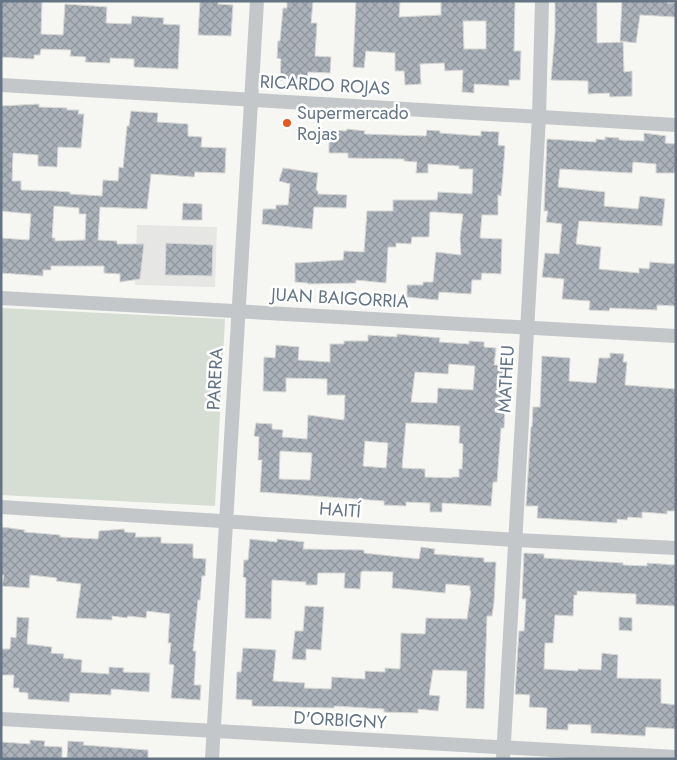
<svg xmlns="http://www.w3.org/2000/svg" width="677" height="760" viewBox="0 0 677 760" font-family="Jost,sans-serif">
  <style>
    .built { fill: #e6e7e5 }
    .green { fill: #d6ddd3 }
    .building { fill: url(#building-cross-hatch); stroke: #d7d7d5; fill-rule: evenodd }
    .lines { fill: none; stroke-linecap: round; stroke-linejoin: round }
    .minor { stroke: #c3c7ca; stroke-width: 14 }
    .poi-dot { fill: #e55922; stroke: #fff; stroke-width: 2 }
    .labels { text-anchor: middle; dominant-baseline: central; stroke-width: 5; stroke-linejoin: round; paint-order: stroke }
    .street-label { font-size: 18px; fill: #647484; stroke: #fff }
    .poi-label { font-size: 18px; fill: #647484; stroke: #fff; text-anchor: start }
  </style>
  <defs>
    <pattern id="building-cross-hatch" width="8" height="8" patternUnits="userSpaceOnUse" patternTransform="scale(1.25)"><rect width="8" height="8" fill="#abb2b9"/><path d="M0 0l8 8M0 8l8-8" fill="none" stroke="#8f959c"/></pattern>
  </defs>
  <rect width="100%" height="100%" fill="#f6f6f2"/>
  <polygon class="built" points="137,225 217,227 215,287 135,285"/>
  <polygon class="green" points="1,308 225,319 215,506 1,495"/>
  <g class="building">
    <polygon points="1,1 42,1 41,34 63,35 65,4 107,7 106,23 131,24 132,16 164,18 163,24 180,25 178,69 134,67 134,59 110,58 110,63 85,62 86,57 70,56 71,50 41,49 40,55 34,55 34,59 1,57"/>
    <polygon points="200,1 218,1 218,4 233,5 231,36 198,35"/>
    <polygon points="287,1 313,1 311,23 317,23 315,56 331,57 330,73 308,72 307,81 280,80 281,59 277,58 278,41 280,41 283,8 287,8"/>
    <path d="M356,1H400L399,17L441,15V1H515L514,51H521L520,80H509V86L474,84V93L462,92L463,70L445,71L444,63L420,64L421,84L405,85L404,71H395V53L366,51L364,68L353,67ZM463,21H486V49H464Z"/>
    <polygon points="622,1 667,1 667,3 676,3 676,17 640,15 636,43 620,41"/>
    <polygon points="555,2 597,2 597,43 623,42 624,72 632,71 632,96 610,97 609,93 588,94 588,81 551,80 555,33"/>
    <path d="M39,104V107L67,108V110H79L78,114H84L81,148L58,147L57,167L38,166V155L13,153L12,181H21V190L55,191L70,192V194L102,196L103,180L118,181L119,167L123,168L127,126H129L131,111L158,113L157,122L188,124V136L202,137L201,147L226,148L225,173L195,172L194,177L151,174L147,209L100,207L98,240L117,241V244H144L140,279L120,282V274L104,273V266H51V270H43V276L1,273V238L29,240L31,214L1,211V106ZM54,206L79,208V214H86L85,240L55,241V238H52Z"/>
    <polygon points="347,129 365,131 364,134 426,136 427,130 440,131 440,133 481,136 481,131 499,132 498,145 505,146 503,174 501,196 498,195 498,215 482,215 480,238 502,239 501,274 482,273 481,280 472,280 471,294 439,292 438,300 407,297 407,285 423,285 423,282 433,282 436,252 461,255 460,238 463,214 435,212 430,212 429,237 412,237 411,244 396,243 396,247 388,247 386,283 356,280 356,283 308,284 308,283 295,282 295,263 343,260 344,251 364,252 367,211 393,211 393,200 437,200 438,192 472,194 473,169 459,169 459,166 428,164 428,173 416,173 417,162 404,161 404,159 348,158 348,153 329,153 329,130 346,131"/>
    <polygon points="644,133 666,136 665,143 676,144 676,173 656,173 656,164 633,162 632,173 560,169 558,187 605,192 604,206 638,209 640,196 665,199 662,226 579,221 576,244 601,247 599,269 639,273 639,268 649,269 650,262 676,264 676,306 657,305 657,310 610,308 609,311 589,310 590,301 562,299 564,279 542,277 545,253 559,254 562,224 546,222 548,211 544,211 547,139 596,142 596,139 605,140 605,137 619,138 619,140 644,141"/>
    <polygon points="283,168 318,173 316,190 318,191 318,194 347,195 346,208 314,207 312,229 262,224 263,209 276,209 276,205 288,205 290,184 279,181"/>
    <polygon points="183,203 202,204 202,220 182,220"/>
    <polygon points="166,243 213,245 212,276 165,275"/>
    <path d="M397,334L440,338L439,342L469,344V341L484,342V347L496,348L494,365H505L502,406H505L504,428H501L497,482H493L491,506L442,503V512H430V503L406,502V506L384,505V501L260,492L262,460H258L259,437L254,436L256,423L272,424V429L283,430L282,437L307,439L308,415L344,420L345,395H327V379L286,378V392L263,391L264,357L275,358L276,345L299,347L298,360L330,362V344H344V341H368V335L397,337ZM449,364L475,366L473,390L438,388L437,403L411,402L415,372L448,374ZM406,423L460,426L459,443L463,444L462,469H459V477H452V478L425,477V469L402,468ZM365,441L388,443L386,468L363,466ZM280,451L312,453L310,480L279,479Z"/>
    <polygon points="610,353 624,354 623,362 627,362 625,385 676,389 676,511 667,511 667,514 642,512 642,518 628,517 627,520 617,519 617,523 537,518 538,506 526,506 531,427 532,427 533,407 540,407 542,356 570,358 569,381 596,383 599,358 610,358"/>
    <polygon points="1,527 25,530 24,532 60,535 60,537 98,539 99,531 124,529 125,532 136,533 135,537 161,537 161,543 193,544 193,558 206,559 205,576 202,576 200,600 198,600 193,651 196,651 194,685 201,685 200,700 171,698 174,665 169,664 171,643 168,643 170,614 147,611 146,618 128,616 127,618 112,616 112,620 76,618 81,584 56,581 57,578 30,575 29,588 2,586 4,575 1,575"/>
    <polygon points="250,539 277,542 277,539 304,542 303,549 364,550 364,553 419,559 421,547 435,549 434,554 484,558 484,562 496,562 494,602 492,616 487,616 484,709 466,708 467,671 433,670 429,695 440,696 438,711 418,709 418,713 384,712 384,709 334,706 334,708 252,706 252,700 236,699 237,672 241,672 243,648 276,650 273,681 305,683 304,688 331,689 332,677 365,679 365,671 385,672 385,668 400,669 401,633 425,634 426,618 467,619 471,591 470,591 470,586 446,584 445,593 392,588 393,572 364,571 361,572 360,589 344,588 345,573 318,573 317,585 306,585 306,582 272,580 271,619 245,618 246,578 243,577 244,560 248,560"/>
    <polygon points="524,553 544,554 544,558 623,563 623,565 647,566 647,563 676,565 676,606 636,604 636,594 577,591 577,595 574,595 573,616 555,615 553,643 545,643 544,669 578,671 578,669 601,670 602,653 618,655 617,678 661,679 661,703 676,705 676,729 646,727 645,736 591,733 591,725 568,724 568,730 546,729 547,708 529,707 530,695 515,694 519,631 524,631 526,599 522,599"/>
    <polygon points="305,606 324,607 321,650 306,649 306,660 292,659 295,631 303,631"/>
    <polygon points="17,617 29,618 27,644 52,647 51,653 64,654 63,658 82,660 81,672 109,674 109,667 124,668 123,672 150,673 149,692 111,689 111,695 70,693 69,702 28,699 28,693 19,692 19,688 13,688 14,675 1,675 1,649 10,649 11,637 16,638"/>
    <polygon points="619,617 632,618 632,631 619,630"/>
    <polygon points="30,740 45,741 44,746 62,747 62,759 1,759 2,742 30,744"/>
    <polygon points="68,741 84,742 83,745 148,750 148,759 67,758"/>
  </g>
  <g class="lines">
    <g class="minor">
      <polyline points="1,85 676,125"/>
      <polyline points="1,298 676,336"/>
      <polyline points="1,507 516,540 676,548"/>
      <polyline points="1,719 676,757"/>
      <polyline points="212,759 257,1"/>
      <polyline points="503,759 539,117 542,1"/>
    </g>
  </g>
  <circle class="poi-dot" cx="287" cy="123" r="5"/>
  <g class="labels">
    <g class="street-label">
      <text transform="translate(325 85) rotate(3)">RICARDO ROJAS</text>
      <text transform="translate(340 298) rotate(3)">JUAN BAIGORRIA</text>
      <text transform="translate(215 379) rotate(-87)">PARERA</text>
      <text transform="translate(506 379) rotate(-87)">MATHEU</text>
      <text transform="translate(340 510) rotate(4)">HAITÍ</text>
      <text transform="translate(340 720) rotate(3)">D'ORBIGNY</text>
    </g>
    <g class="poi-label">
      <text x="297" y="113">Supermercado<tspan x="297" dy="21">Rojas</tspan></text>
    </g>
  </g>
  <rect width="677" height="760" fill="none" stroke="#647484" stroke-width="5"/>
</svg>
